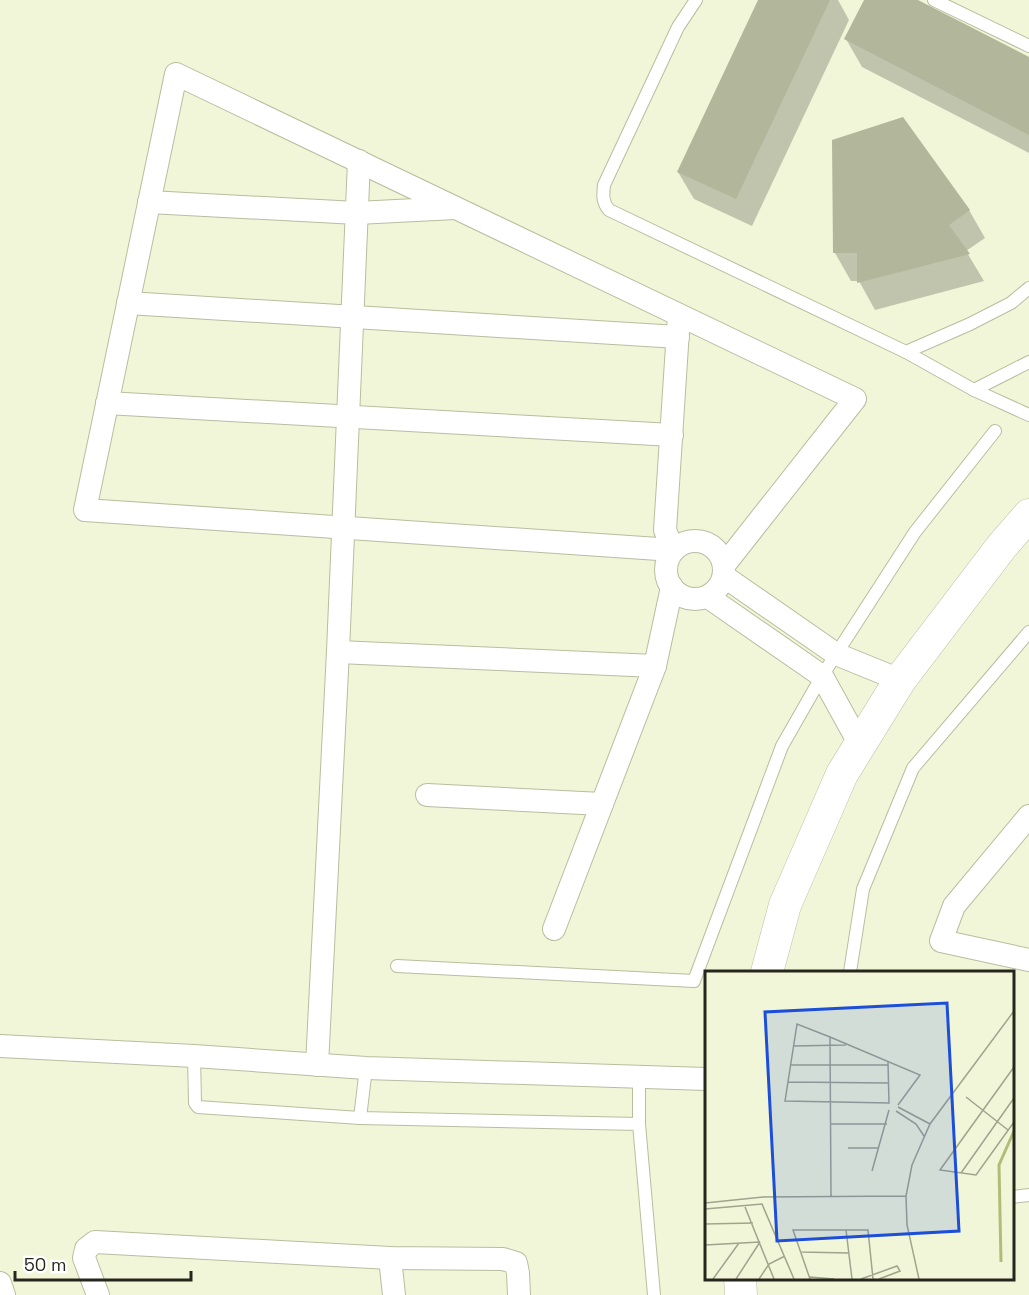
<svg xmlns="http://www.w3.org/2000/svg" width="1029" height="1295" viewBox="0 0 1029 1295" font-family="'Space Grotesk',sans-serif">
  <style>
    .shadow { fill: #0003 }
    .building { fill: #b2b69a }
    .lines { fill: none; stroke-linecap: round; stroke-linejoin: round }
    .lane-casing { stroke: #b9bda0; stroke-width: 14 }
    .street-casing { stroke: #b9bda0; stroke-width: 24 }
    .secondary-casing { stroke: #b9bda0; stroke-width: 33 }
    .lane { stroke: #fff; stroke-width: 12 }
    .street { stroke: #fff; stroke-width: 22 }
    .secondary { stroke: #fff; stroke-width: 32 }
    .inset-river { fill: none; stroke: #b3bc76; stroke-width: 3 }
    .inset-road { fill: none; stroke: #a0a38d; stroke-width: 1.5 }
    .view { fill: #1d4ed8; fill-opacity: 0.15; stroke: #1d4ed8; stroke-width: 3 }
    .inset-edge { fill: none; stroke: #26271c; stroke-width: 3 }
  </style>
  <rect width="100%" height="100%" fill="#f2f6d8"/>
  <g class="shadow">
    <polygon points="760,0 838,0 849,20 752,226 694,199 678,172"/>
    <polygon points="866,0 915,0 1029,59 1029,153 862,67 846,39"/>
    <polygon points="834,141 969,210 985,238 966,251 984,281 875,310 859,281 851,281 835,253"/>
  </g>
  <g class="building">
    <polygon points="758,0 830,0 736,199 677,172"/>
    <polygon points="864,0 918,0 1029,57 1029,135 844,39"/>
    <polygon points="903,117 970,210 949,225 970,254 857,283 857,253 833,253 832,140"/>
  </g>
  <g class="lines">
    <g class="lane-casing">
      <g id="lane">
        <path d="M696,0L678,27L604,185C603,194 602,202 609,210L906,352L974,390L1029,415"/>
        <polyline points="934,0 1029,46"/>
        <polyline points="906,352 970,324 1011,303 1029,288"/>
        <polyline points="974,390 1029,362"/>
        <polyline points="397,966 694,981 782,746 822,676 915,532 995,431"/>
        <polyline points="850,972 863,889 913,768 1029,632"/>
        <polyline points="194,1056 195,1103 198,1107 360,1118 639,1124 654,1295"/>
        <polyline points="360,1118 366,1068"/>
        <polyline points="639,1124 639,1077"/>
        <polyline points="1012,1197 1029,1195"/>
      </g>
    </g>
    <g class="street-casing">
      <g id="street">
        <polyline points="149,202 357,213 455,208"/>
        <polyline points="128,303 678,337"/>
        <polyline points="679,315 665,530 673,550 85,510 176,74 855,399 725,564"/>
        <polyline points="107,403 672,435"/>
        <circle cx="695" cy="570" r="29"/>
        <polyline points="725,577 836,654 900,680"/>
        <polyline points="708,597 822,676 860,745"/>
        <polyline points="338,652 655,666"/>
        <polyline points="427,795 602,804"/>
        <polyline points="1029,816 954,906 941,941 1029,960"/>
        <polyline points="554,929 655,666 672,587"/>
        <polyline points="0,1046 194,1056 366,1068 706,1079"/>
        <polyline points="317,1065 338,651 359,161"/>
        <polyline points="390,1258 394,1295"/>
        <polyline points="0,1283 4,1295"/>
        <polyline points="98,1295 84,1258 86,1249 95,1242 390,1258 503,1259 516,1263 518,1273 519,1295"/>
      </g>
    </g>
    <g class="secondary-casing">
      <g id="secondary">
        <polyline points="767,972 785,905 842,774 900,680 1002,546 1029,515"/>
        <polyline points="740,1278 741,1295"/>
      </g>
    </g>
    <use href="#lane" class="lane"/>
    <use href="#street" class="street"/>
    <use href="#secondary" class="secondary"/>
  </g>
  <g transform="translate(705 971)">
    <rect width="309" height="309" fill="#f2f6d8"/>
    <path class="inset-river" d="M296,291L294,194L309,160"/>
    <path class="inset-road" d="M125,66L126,226M88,75L141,74M183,91L184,132L80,130L92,53L125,66L215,104L193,134M86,94H183M309,96L235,199L271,204L309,151M83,111L183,112M261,126L303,159M193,136L225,153M191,140L211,153L219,165M126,153H182M143,177H174M167,200L184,139M256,202L309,127M0,232L58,226L201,225M40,236L69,308M0,238L57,233L89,308M0,253L48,252M141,259L147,308M0,274L55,271M95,281L144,282M105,306L129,308M8,308L34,272M31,308L55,271M54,308L64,293L80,285M105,308L88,259H163L168,308M156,308L192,295L195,300L174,308M214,308L202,254L201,225L207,194L225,153L309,40"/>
    <path class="view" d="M242,32L254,260L72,270L60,41Z"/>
    <rect width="309" height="309" class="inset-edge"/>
  </g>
  <path d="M15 1271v9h176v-9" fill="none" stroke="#26271c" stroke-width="3"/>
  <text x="24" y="1271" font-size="18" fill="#26271c" stroke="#ffffff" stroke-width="4.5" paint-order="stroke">50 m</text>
</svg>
